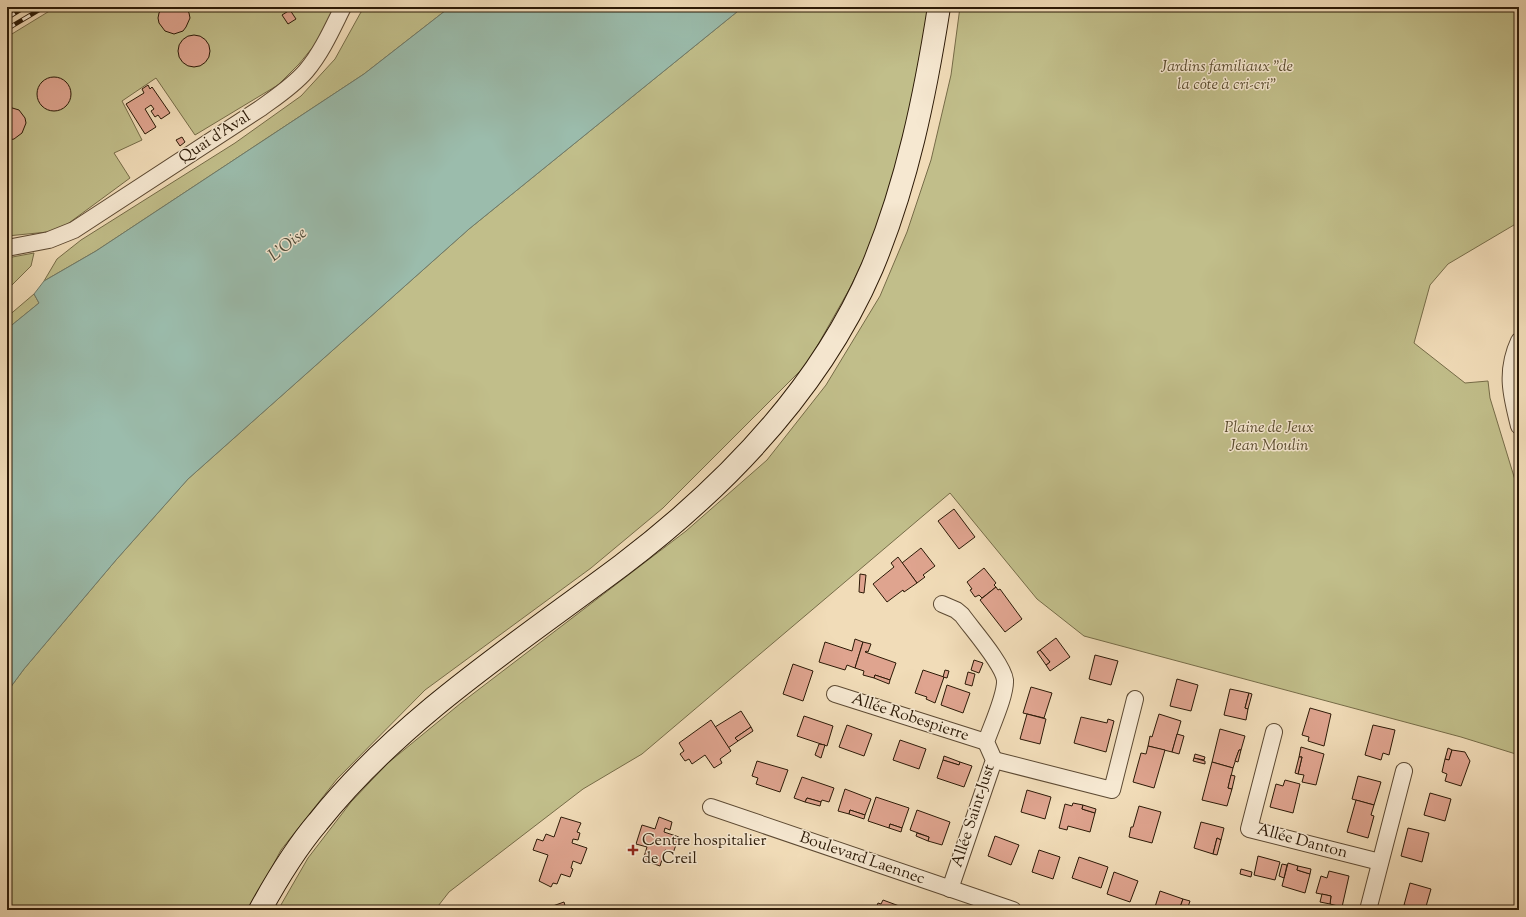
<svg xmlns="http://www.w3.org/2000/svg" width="1526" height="917" viewBox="0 0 1526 917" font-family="'Sorts Mill Goudy',serif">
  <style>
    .green { fill: #c1be8a; stroke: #766c48 }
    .water { fill: #9bbcac; stroke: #6f7b6a }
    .building { fill: #dfa48f; stroke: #2c1a07 }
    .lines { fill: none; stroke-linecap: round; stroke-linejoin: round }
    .minor-casing { stroke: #5d4a33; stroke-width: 18 }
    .secondary-casing { stroke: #2c1a07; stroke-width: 24 }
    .minor { stroke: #f6e8d1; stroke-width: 16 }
    .secondary { stroke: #f6e8d1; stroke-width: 22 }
    .rail-casing { stroke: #2c1a07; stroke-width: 4.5 }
    .rail { stroke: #f6e8d1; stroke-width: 3; stroke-dasharray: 9; stroke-linecap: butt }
    .poi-dot { fill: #8f2418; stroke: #f6e8d1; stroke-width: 1.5 }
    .labels { text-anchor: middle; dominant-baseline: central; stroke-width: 3; stroke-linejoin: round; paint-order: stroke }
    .park-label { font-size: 16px; font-style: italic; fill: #594b2e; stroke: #f6e8d1 }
    .street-label { font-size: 16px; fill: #2c1a07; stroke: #f6e8d1 }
    .poi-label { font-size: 16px; fill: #2c1a07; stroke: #f6e8d1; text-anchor: start }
    .water-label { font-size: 17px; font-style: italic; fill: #4d4b39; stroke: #f6e8d1 }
  </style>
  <rect width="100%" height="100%" fill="#f1dcb8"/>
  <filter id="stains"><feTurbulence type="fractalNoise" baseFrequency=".005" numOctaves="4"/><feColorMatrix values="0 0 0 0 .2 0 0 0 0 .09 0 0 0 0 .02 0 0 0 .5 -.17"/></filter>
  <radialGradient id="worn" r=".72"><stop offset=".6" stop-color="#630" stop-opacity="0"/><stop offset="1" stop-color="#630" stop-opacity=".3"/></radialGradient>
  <g class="green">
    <polygon points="56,7 337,7 326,31 299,64 278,85 195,135 156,78 122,101 142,140 114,153 130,178 58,231 7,236 7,37"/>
    <polygon points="368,7 450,7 364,74 96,251 44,281 57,259 81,240 235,143 301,96 335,59 361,12"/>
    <polygon points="743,7 928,7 920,65 902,154 870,246 850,288 807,364 663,508 591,568 425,690 337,779 281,850 249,910 7,910 7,692 24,669 116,560 188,479 469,229"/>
    <polygon points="960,7 1519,7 1519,222 1448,264 1430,285 1414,343 1465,383 1488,381 1490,398 1519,493 1519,755 1461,737 1084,636 1037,599 950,493 642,754 583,789 449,892 435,910 278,910 308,858 351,802 388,763 461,703 686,531 767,460 826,385 880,296 907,232 931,160 951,75"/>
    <polygon points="34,253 31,266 7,290 7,258"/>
    <polygon points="34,294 39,303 7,329 7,317"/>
  </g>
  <polygon class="water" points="450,7 743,7 469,229 188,479 116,560 24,669 7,692 7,329 39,303 34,294 44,281 96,251 364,74"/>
  <g class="building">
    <polygon points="163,7 185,7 189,13 190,18 186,27 183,31 174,34 165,31 159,23 158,18 159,13"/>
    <polygon points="290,10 296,19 288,24 282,15"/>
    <circle cx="194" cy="51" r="16"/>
    <circle cx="54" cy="94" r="17"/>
    <polygon points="148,85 150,89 152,87 170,113 161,119 158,115 155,117 151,111 154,109 151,105 145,109 156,127 145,134 126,104 144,93 142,89"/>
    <polygon points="9,107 19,110 25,118 26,123 22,133 14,139 9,140 7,139 7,108"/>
    <polygon points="182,137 185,142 180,146 176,140"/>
    <polygon points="954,509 975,537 959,549 938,521"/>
    <polygon points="921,548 935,566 923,575 925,577 917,583 902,563"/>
    <polygon points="898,557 917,583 904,592 903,590 887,602 873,584 894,567 891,563"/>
    <polygon points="984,568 996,583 994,585 996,587 982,598 979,595 975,597 970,590 972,589 967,582"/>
    <polygon points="860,574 866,575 864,593 859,592"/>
    <polygon points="996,587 998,590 1000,589 1022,619 1005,632 980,600"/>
    <polygon points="1056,638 1070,657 1050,671 1046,665 1050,662 1040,650"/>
    <polygon points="855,639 863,642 855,668 847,665 845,670 819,662 825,642 852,651"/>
    <polygon points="863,642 871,644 868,652 866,651 865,652 896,663 890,680 875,675 874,678 863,675 864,671 855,668"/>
    <polygon points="1040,650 1050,662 1046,665 1037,652"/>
    <polygon points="1095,655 1118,661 1111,685 1089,679"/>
    <polygon points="974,660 983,663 979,673 971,670"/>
    <polygon points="793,664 813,671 803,701 783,694"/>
    <polygon points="923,670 944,677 935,703 926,699 927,697 915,693"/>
    <polygon points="945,670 949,671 947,678 943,677"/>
    <polygon points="968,672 975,674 972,686 965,684"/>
    <polygon points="875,675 890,680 889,684 874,678"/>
    <polygon points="1177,679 1198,685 1191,711 1170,706"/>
    <polygon points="947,685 970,693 963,713 941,705"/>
    <polygon points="1031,687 1052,693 1044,718 1023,713"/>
    <polygon points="1230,689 1249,693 1245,708 1248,709 1246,720 1224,715"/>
    <polygon points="1249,693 1252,694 1248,709 1245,708"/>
    <polygon points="1310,708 1331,714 1324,746 1308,741 1309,737 1302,735"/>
    <polygon points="741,711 751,727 735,738 738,741 728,748 715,727"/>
    <polygon points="1027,714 1046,719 1040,744 1020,739"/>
    <polygon points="1159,714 1181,721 1172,752 1148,746 1150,736 1152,737"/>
    <polygon points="804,716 833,726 827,746 797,736"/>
    <polygon points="1081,717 1107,723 1108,719 1114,721 1106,752 1074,743"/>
    <polygon points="711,720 731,751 720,759 722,763 714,768 705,755 692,764 689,759 685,761 680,754 684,751 679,743"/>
    <polygon points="847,725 872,734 864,756 839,747"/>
    <polygon points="1373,725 1395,730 1389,755 1383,753 1381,760 1365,755"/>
    <polygon points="751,727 753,731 738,741 735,738"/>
    <polygon points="1220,729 1245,736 1241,750 1239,750 1233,768 1212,762"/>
    <polygon points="1177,734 1184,736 1179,754 1172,752"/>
    <polygon points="900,740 926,749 919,769 893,760"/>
    <polygon points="819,744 825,745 821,758 815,755"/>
    <polygon points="1148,746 1165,750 1154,788 1133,782 1141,753 1146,754"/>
    <polygon points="1301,747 1324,754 1316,785 1302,782 1304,775 1298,774 1302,757 1299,757"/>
    <polygon points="1448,748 1452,750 1449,760 1445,759"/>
    <polygon points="1239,750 1241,750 1238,762 1235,761"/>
    <polygon points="1452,750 1465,752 1470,761 1461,786 1445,781 1447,774 1442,772 1445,759 1449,760"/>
    <polygon points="1195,754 1205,757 1204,760 1194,758"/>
    <polygon points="944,756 960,762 959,765 943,760"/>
    <polygon points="1299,757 1302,757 1298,774 1295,773"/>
    <polygon points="1194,758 1205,761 1205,764 1193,761"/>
    <polygon points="943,760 959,765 960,762 972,766 964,787 937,778"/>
    <polygon points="757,761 788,770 780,792 756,784 758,778 752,776"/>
    <polygon points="1212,762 1233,768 1228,788 1232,789 1227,806 1202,800"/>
    <polygon points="1231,775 1235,776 1232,789 1228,788"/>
    <polygon points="1358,776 1381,782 1374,805 1352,799"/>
    <polygon points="802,777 834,788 829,802 822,800 821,802 807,798 805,802 794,798"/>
    <polygon points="1285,780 1300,784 1293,813 1270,807 1276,784 1283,786"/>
    <polygon points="845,789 871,799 865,815 850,810 849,814 838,811"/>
    <polygon points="1027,790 1051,797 1045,819 1021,812"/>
    <polygon points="1430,793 1451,799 1445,821 1424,815"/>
    <polygon points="876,797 909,808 902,828 890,824 889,828 868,821"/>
    <polygon points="807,798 821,802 820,806 805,802"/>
    <polygon points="1356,800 1374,805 1371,815 1374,816 1368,838 1347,832"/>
    <polygon points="1073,803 1083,805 1082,809 1095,813 1090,832 1068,826 1067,830 1059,828 1065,804 1072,806"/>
    <polygon points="1083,805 1096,809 1095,813 1082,809"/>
    <polygon points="1139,806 1161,812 1152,843 1129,837 1131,827 1133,827"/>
    <polygon points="850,810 865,815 864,819 849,814"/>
    <polygon points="917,810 950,822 942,845 928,841 929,837 910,830"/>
    <polygon points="561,817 581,823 577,832 580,833 578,840 573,839 572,843 587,848 581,864 573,861 571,868 573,869 570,877 561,874 557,884 553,883 551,887 539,881 548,855 533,850 537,839 543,841 546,834 554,837"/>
    <polygon points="659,817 672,822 670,830 665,828 664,832 679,837 673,853 665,850 660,866 643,860 647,847 636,844 642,825 655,829"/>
    <polygon points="1201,822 1224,828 1221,840 1217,838 1213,854 1194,848"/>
    <polygon points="890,824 902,828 901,832 889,828"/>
    <polygon points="1408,828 1429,833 1422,862 1401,856"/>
    <polygon points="917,833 929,837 928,841 916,836"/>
    <polygon points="995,836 1019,845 1011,865 988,856"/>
    <polygon points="1217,838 1221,840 1217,855 1213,854"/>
    <polygon points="1039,850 1060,857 1053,879 1032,872"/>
    <polygon points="1258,856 1280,862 1275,880 1254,875"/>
    <polygon points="1079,857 1108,867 1101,888 1072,878"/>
    <polygon points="1288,863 1298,866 1297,870 1310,874 1305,893 1282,886"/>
    <polygon points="1282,864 1287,865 1284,878 1279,876"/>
    <polygon points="1298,866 1311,869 1310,874 1297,870"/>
    <polygon points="1241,869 1252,872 1251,877 1240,874"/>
    <polygon points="1329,871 1349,876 1342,907 1330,904 1331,896 1316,893 1321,876 1327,878"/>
    <polygon points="1114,872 1138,881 1130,902 1107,894"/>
    <polygon points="1410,883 1431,889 1425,910 1404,905"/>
    <polygon points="1160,891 1183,899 1179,910 1154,910"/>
    <polygon points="1322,894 1331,896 1330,904 1320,902"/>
    <polygon points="1183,899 1190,901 1188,907 1197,910 1179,910"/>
    <polygon points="883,900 910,910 875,910 878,903 881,904"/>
    <polygon points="564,902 566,909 551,910 550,907"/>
  </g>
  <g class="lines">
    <g class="minor-casing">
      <g id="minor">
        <path d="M7,248L49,240L74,230L261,108C276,97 293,86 306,71C322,52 332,29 343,7"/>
        <path d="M1519,341C1505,371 1511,395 1519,426"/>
        <path d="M942,604L956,610L962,615C972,629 1003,664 1005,680C1006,695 991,727 986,742L994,760L950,889"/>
        <polyline points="835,694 986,742"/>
        <polyline points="1274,732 1249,829 1380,862"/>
        <polyline points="994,760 1112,790 1135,699"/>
        <polyline points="711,807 1013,910"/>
        <polyline points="1368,910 1404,771"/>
      </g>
    </g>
    <g class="secondary-casing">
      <path id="secondary" d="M260,910C277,879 295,849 318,822C400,719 518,643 622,565C726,486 820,389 872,268C907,184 925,96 939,7"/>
    </g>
    <use href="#minor" class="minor"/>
    <use href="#secondary" class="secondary"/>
    <g class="rail-casing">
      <g id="rail">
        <polyline points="7,18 25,7"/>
        <polyline points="7,29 44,7"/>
      </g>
    </g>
    <use href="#rail" class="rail"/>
  </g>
  <path class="poi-dot" d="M631 844h4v4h4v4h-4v4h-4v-4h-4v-4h4z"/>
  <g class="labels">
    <g class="park-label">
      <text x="1227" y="67">Jardins familiaux "de<tspan x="1227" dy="18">la côte à cri-cri"</tspan></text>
      <text x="1269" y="428">Plaine de Jeux<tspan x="1269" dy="18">Jean Moulin</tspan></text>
    </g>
    <g class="street-label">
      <text transform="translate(215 138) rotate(-33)">Quai d'Aval</text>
      <text transform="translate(910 718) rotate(18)">Allée Robespierre</text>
      <text transform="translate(974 816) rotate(-72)">Allée Saint-Just</text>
      <text transform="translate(1302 842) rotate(15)">Allée Danton</text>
      <text transform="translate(862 859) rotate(19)">Boulevard Laennec</text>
    </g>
    <g class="poi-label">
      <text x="642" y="841">Centre hospitalier<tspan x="642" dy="18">de Creil</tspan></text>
    </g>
    <g class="water-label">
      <text transform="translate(288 245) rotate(-39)">L'Oise</text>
    </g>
  </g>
  <rect width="1526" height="917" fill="none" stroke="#f1dcb8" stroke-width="24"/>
  <rect x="8" y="8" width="1510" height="901" fill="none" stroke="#2c1a07" stroke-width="2"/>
  <rect x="12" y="12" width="1502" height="893" fill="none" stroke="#2c1a07"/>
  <rect width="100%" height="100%" filter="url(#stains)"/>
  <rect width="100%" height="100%" fill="url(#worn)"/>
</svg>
